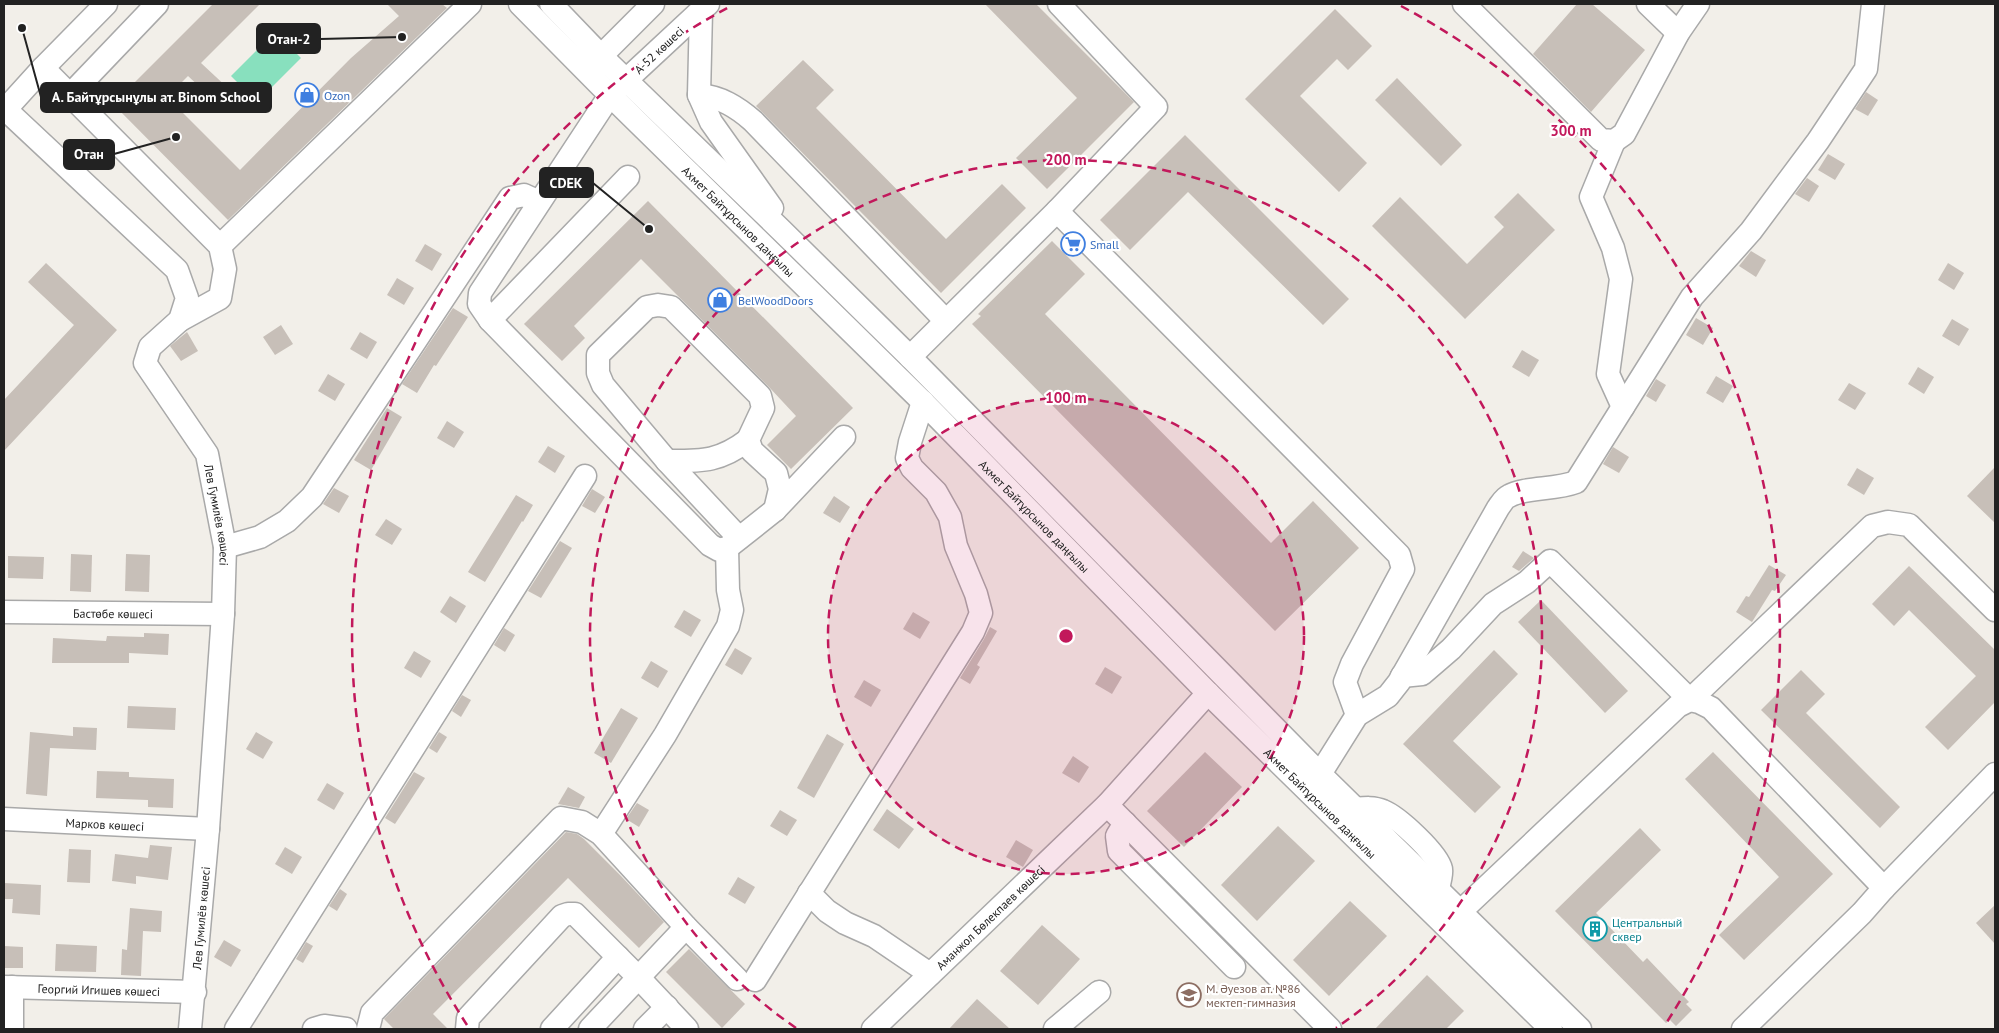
<svg xmlns="http://www.w3.org/2000/svg" width="1999" height="1033" viewBox="0 0 1999 1033" font-family="'PT Sans',sans-serif">
  <style>
    .pitch { fill: #88e0be }
    .building { fill: #c7bfb8 }
    .lines { fill: none; stroke-linecap: round; stroke-linejoin: round }
    .minor-casing { stroke: #a9a9a9; stroke-width: 25 }
    .minor { stroke: #fff; stroke-width: 22 }
    .ring { fill: none; stroke: #c2185b; stroke-width: 2.5; stroke-dasharray: 9 6 }
    .labels { text-anchor: middle; dominant-baseline: central; stroke-width: 4.5; stroke-linejoin: round; paint-order: stroke }
    .street-label { font-size: 12px; fill: #222; stroke: #fff }
    .shop-label { font-size: 12px; fill: #366cbe; stroke: #fff; text-anchor: start }
    .culture-label { font-size: 12px; fill: #0d838f; stroke: #fff; text-anchor: start }
    .education-label { font-size: 12px; fill: #785e54; stroke: #fff; text-anchor: start }
    .centre { fill: #c2185b; stroke: #fff; stroke-width: 2.5 }
    .ring-label { font-size: 15px; text-anchor: middle; font-weight: bold; fill: #c2185b; stroke: #fff; stroke-width: 4.5; stroke-linejoin: round; paint-order: stroke }
    .leader { fill: none; stroke: #222; stroke-width: 2 }
    .callout-dot { fill: #222; stroke: #fff; stroke-width: 2 }
    .callout { fill: #222; stroke: #222; stroke-width: 2 }
    .callout-label { font-size: 14px; text-anchor: middle; font-weight: bold; fill: #fff }
  </style>
  <rect width="100%" height="100%" fill="#f2efe9"/>
  <polygon class="pitch" points="275,32 301,58 257,102 231,76"/>
  <g class="building">
    <polygon points="213,4 260,4 201,63 230,90 218,104 188,76 167,97 240,170 351,58 399,16 387,4 442,4 447,8 228,220 113,104"/>
    <polygon points="985,4 1036,4 1134,102 1047,189 1016,158 1077,98"/>
    <polygon points="1577,4 1592,4 1645,50 1591,112 1533,54"/>
    <polygon points="1335,9 1372,46 1348,70 1337,59 1300,96 1367,163 1339,192 1245,99"/>
    <polygon points="803,60 834,90 816,108 946,239 1002,184 1026,208 941,293 756,106"/>
    <polygon points="1397,78 1462,145 1441,166 1375,100"/>
    <polygon points="1866,92 1878,100 1868,116 1855,109"/>
    <polygon points="1185,135 1349,299 1323,325 1188,192 1130,250 1100,220"/>
    <polygon points="1828,154 1845,164 1835,180 1818,170"/>
    <polygon points="1807,178 1819,186 1809,202 1795,194"/>
    <polygon points="1518,193 1555,230 1465,319 1372,226 1400,197 1467,264 1504,227 1494,217"/>
    <polygon points="648,201 853,408 791,469 767,445 796,416 769,387 641,259 574,326 585,338 562,361 524,324"/>
    <polygon points="1052,241 1085,274 1045,314 1271,543 1313,501 1359,548 1275,631 972,324 981,316 978,314"/>
    <polygon points="425,244 442,254 432,271 415,261"/>
    <polygon points="1751,251 1766,260 1756,277 1739,266"/>
    <polygon points="46,263 117,330 4,451 4,400 74,325 28,282"/>
    <polygon points="1948,263 1964,273 1954,290 1938,280"/>
    <polygon points="397,278 414,288 404,305 387,295"/>
    <polygon points="453,308 468,317 436,366 434,365 417,393 402,384"/>
    <polygon points="1696,318 1713,328 1703,345 1686,335"/>
    <polygon points="1952,319 1969,329 1959,346 1942,336"/>
    <polygon points="281,325 293,344 275,355 263,337"/>
    <polygon points="187,332 198,351 181,361 170,346"/>
    <polygon points="360,332 377,342 367,359 350,349"/>
    <polygon points="1522,350 1539,360 1529,377 1512,367"/>
    <polygon points="1918,367 1934,377 1924,394 1908,384"/>
    <polygon points="328,374 345,384 335,401 318,391"/>
    <polygon points="1716,376 1733,386 1723,403 1706,393"/>
    <polygon points="1656,379 1666,385 1656,402 1646,396"/>
    <polygon points="1849,383 1866,393 1855,410 1838,400"/>
    <polygon points="387,408 402,417 371,470 354,460"/>
    <polygon points="447,421 464,432 454,448 437,438"/>
    <polygon points="548,446 565,456 555,473 538,462"/>
    <polygon points="1613,447 1629,457 1619,473 1603,464"/>
    <polygon points="1995,467 1995,523 1967,496"/>
    <polygon points="1857,468 1874,478 1864,495 1847,485"/>
    <polygon points="334,488 349,496 339,513 323,504"/>
    <polygon points="592,489 605,497 595,513 582,506"/>
    <polygon points="516,495 533,505 523,522 522,521 485,582 468,572"/>
    <polygon points="834,496 850,507 840,523 823,513"/>
    <polygon points="386,519 402,529 392,545 375,535"/>
    <polygon points="560,541 572,548 541,598 528,591"/>
    <polygon points="1523,551 1534,558 1519,571 1512,567"/>
    <polygon points="71,554 92,555 91,592 70,591"/>
    <polygon points="126,554 150,555 149,592 125,591"/>
    <polygon points="8,556 44,557 43,579 8,578"/>
    <polygon points="1769,565 1786,575 1775,591 1772,590 1752,622 1736,612 1746,596 1749,597"/>
    <polygon points="1909,566 1995,650 1995,702 1948,750 1925,727 1976,676 1909,610 1894,626 1872,604"/>
    <polygon points="450,596 466,606 456,623 440,612"/>
    <polygon points="1541,600 1628,691 1605,713 1518,622"/>
    <polygon points="684,610 701,620 691,637 674,627"/>
    <polygon points="913,612 930,622 920,639 903,629"/>
    <polygon points="990,627 997,631 977,665 980,667 970,684 960,678 984,639"/>
    <polygon points="504,628 515,635 505,652 494,645"/>
    <polygon points="144,633 169,634 168,655 129,653 129,663 52,663 53,638 106,641 107,636 144,637"/>
    <polygon points="735,648 752,658 742,675 725,665"/>
    <polygon points="1494,650 1518,674 1453,741 1501,787 1475,813 1403,744"/>
    <polygon points="414,651 431,661 421,678 404,668"/>
    <polygon points="651,661 668,671 658,688 641,678"/>
    <polygon points="1105,667 1122,677 1112,694 1095,684"/>
    <polygon points="1801,670 1825,694 1806,713 1900,807 1880,828 1761,710"/>
    <polygon points="864,680 881,690 871,707 854,697"/>
    <polygon points="462,695 471,700 461,717 452,711"/>
    <polygon points="128,706 176,708 175,730 127,728"/>
    <polygon points="621,708 638,718 611,763 594,753"/>
    <polygon points="73,727 97,728 96,750 50,748 47,796 26,794 30,732 73,736"/>
    <polygon points="256,732 273,742 263,759 246,749"/>
    <polygon points="439,732 447,737 437,753 429,748"/>
    <polygon points="827,734 844,744 814,798 797,788"/>
    <polygon points="1205,752 1242,787 1184,847 1147,811"/>
    <polygon points="1713,752 1833,874 1744,960 1719,935 1779,877 1685,779"/>
    <polygon points="1073,756 1089,767 1079,783 1062,773"/>
    <polygon points="97,771 129,772 129,777 174,779 173,808 148,807 148,800 96,798"/>
    <polygon points="414,772 425,778 395,824 385,818"/>
    <polygon points="327,783 344,793 334,810 317,800"/>
    <polygon points="568,787 585,797 579,808 558,804"/>
    <polygon points="637,803 649,810 639,827 626,819"/>
    <polygon points="887,809 914,829 899,849 873,830"/>
    <polygon points="780,810 797,820 787,836 770,826"/>
    <polygon points="1278,826 1315,861 1257,921 1221,885"/>
    <polygon points="1640,828 1661,850 1596,913 1643,962 1647,958 1689,1002 1686,1004 1692,1010 1676,1026 1670,1020 1666,1023 1555,911"/>
    <polygon points="566,832 577,834 584,839 621,876 664,922 639,948 568,878 433,1014 448,1029 394,1029 384,1019"/>
    <polygon points="1016,840 1033,850 1023,867 1006,857"/>
    <polygon points="150,845 172,847 168,880 136,876 136,884 112,881 115,854 148,858"/>
    <polygon points="285,847 302,857 292,874 275,864"/>
    <polygon points="69,849 91,850 90,883 67,882"/>
    <polygon points="738,877 755,887 745,904 728,894"/>
    <polygon points="4,883 41,885 40,915 12,913 13,899 4,899"/>
    <polygon points="340,889 347,894 337,911 329,906"/>
    <polygon points="1350,901 1387,936 1329,996 1293,960"/>
    <polygon points="1995,905 1995,944 1976,923"/>
    <polygon points="130,908 162,911 161,932 143,931 141,976 121,975 122,949 127,950"/>
    <polygon points="1042,925 1080,959 1038,1005 1000,971"/>
    <polygon points="224,940 241,950 231,967 214,957"/>
    <polygon points="306,942 313,946 303,963 296,959"/>
    <polygon points="56,944 97,946 96,972 55,971"/>
    <polygon points="4,946 23,947 23,968 4,968"/>
    <polygon points="689,949 745,1004 722,1028 666,972"/>
    <polygon points="1427,975 1464,1011 1446,1029 1375,1029"/>
    <polygon points="977,999 1010,1029 949,1029"/>
  </g>
  <g class="lines">
    <g class="minor-casing">
      <g id="minor">
        <path id="s1" d="M520,4L610,95L923,402L1208,693L1551,1029"/>
        <polyline points="551,4 601,56 781,230 910,357 1320,774 1580,1029"/>
        <polyline points="708,4 610,95 480,293 479,304 490,320 710,545 719,550 727,548 775,510 844,437"/>
        <polyline points="1464,4 1601,140 1614,141 1624,134 1678,33 1698,4"/>
        <polyline points="1648,4 1678,33"/>
        <polyline points="701,11 699,95 711,122 772,208"/>
        <polyline points="590,67 653,4"/>
        <polyline points="43,68 220,246 225,269 220,298 180,320"/>
        <polyline points="70,95 157,4"/>
        <path d="M699,95C721,97 737,107 753,121L946,321"/>
        <path id="s2" d="M4,108L177,270L187,298L180,320L150,347L145,363L207,454L225,547L223,614L208,829L190,1029"/>
        <polyline points="4,111 43,68 106,4"/>
        <polyline points="1614,141 1591,197 1613,248 1621,279 1608,374 1623,407"/>
        <polyline points="1057,211 1156,107 1059,4"/>
        <polyline points="220,246 470,4"/>
        <polyline points="490,320 628,177"/>
        <polyline points="910,357 1057,211 1399,555 1403,569 1352,664 1345,682 1357,715"/>
        <path d="M667,461C702,461 719,462 748,440"/>
        <polyline points="739,538 667,461 603,385 598,373 598,355 647,307 658,305 671,307 760,396 763,408 748,440 752,451 776,473 780,489 775,510"/>
        <polyline points="225,547 260,537 287,521 312,497 510,198 524,195 539,202"/>
        <path id="s3" d="M4,612L223,614"/>
        <polyline points="1402,676 1422,674 1451,649 1493,604 1527,582 1550,561 1690,700 1872,526 1888,522 1909,525 1995,610"/>
        <path d="M1320,774L1357,715L1388,696L1399,682L1498,508C1501,504 1504,498 1509,496C1524,487 1556,490 1576,482L1692,297L1751,231L1818,141L1866,69L1873,4"/>
        <polyline points="1107,805 1330,1029"/>
        <path d="M1356,809C1365,808 1374,807 1383,811C1398,817 1438,854 1441,869C1442,875 1439,883 1438,889"/>
        <path id="s4" d="M4,819L208,829"/>
        <polyline points="1125,823 1117,836 1119,851 1234,967"/>
        <polyline points="601,834 665,735 728,626 732,610 728,590 727,548"/>
        <polyline points="1884,888 1995,774"/>
        <polyline points="809,893 827,911 845,923 874,936 930,974"/>
        <polyline points="1461,911 1678,706 1690,700 1699,702 1711,708 1884,888 1862,913 1743,1029"/>
        <polyline points="755,980 973,632 981,613 976,594 956,546 950,517 936,492 912,468 907,458 910,442 923,402"/>
        <path id="s5" d="M4,987L195,992"/>
        <polyline points="12,987 12,1029"/>
        <polyline points="236,1029 585,476"/>
        <polyline points="314,1029 324,1026 346,1029"/>
        <polyline points="368,1029 372,1013 561,818 582,822 601,834 686,927 737,979"/>
        <polyline points="467,1029 468,1018 562,916 568,914 575,914 639,978 687,1029"/>
        <polyline points="552,1029 618,957"/>
        <polyline points="590,1029 686,927"/>
        <polyline points="645,1029 667,1007"/>
        <path id="s6" d="M873,1029L1107,805L1208,693"/>
        <polyline points="1055,1029 1099,992"/>
      </g>
    </g>
    <use href="#minor" class="minor"/>
  </g>
  <circle cx="1066" cy="636" r="238" fill="#c2185b" fill-opacity=".12"/>
  <g class="ring">
    <circle cx="1066" cy="636" r="238"/>
    <path d="M796 1028A476 476 0 1 1 1336 1028"/>
    <path d="M467 1025A714 714 0 0 1 731 6M1401 6A714 714 0 0 1 1665 1025"/>
  </g>
  <defs>
    <g id="shop-ring" transform="scale(1.25)"><circle r="9.5" fill="#fff" stroke="#3f7fe0" stroke-width="1.5"/><path d="M-5-2.5h2.3a2.7 3.5 0 0 1 5.4 0H5L5.5 6h-11ZM-1.5-2.5h3a1.5 2.3 0 0 0-3 0Z" fill="#3f7fe0"/></g>
    <g id="supermarket-ring" transform="scale(1.25)"><circle r="9.5" fill="#fff" stroke="#3f7fe0" stroke-width="1.5"/><path d="M-6-5.5h2.5l.6 2H6L4.5 2H-2.5L-4.4-4H-6ZM-1.5 3.2a1.3 1.3 0 1 0 .1 0ZM3 3.2a1.3 1.3 0 1 0 .1 0Z" fill="#3f7fe0"/></g>
    <g id="building-ring" transform="scale(1.25)"><circle r="9.5" fill="#fff" stroke="#0f9aa8" stroke-width="1.5"/><path d="M-4-6H4V6H1V3H-1V6H-4ZM-2.5-4.3h1.7v1.8h-1.7ZM.8-4.3h1.7v1.8H.8ZM-2.5-1h1.7V.8h-1.7ZM.8-1h1.7V.8H.8Z" fill="#0f9aa8"/></g>
    <g id="school-ring" transform="scale(1.25)"><circle r="9.5" fill="#fff" stroke="#8d6e63" stroke-width="1.5"/><path d="M0-5L7-2L0 1L-7-2ZM-4 1L0 2.5L4 1V4Q0 6-4 4Z" fill="#8d6e63"/></g>
  </defs>
  <g fill-rule="evenodd">
    <use href="#shop-ring" x="307" y="95"/>
    <use href="#supermarket-ring" x="1073" y="244"/>
    <use href="#shop-ring" x="720" y="300"/>
    <use href="#building-ring" x="1595" y="929"/>
    <use href="#school-ring" x="1189" y="995"/>
  </g>
  <g class="labels">
    <g class="street-label">
      <text transform="translate(659 50) rotate(-43)">А-52 көшесі</text>
      <text stroke="none"><textPath href="#s1" startOffset="308">Ахмет Байтұрсынов даңғылы</textPath></text>
      <text stroke="none"><textPath href="#s2" startOffset="519">Лев Гумилёв көшесі</textPath></text>
      <text stroke="none"><textPath href="#s1" startOffset="726">Ахмет Байтұрсынов даңғылы</textPath></text>
      <text stroke="none"><textPath href="#s3" startOffset="109">Бастөбе көшесі</textPath></text>
      <text stroke="none"><textPath href="#s1" startOffset="1131">Ахмет Байтұрсынов даңғылы</textPath></text>
      <text stroke="none"><textPath href="#s4" startOffset="101">Марков көшесі</textPath></text>
      <text stroke="none"><textPath href="#s6" startOffset="162">Аманжол Бөлекпаев көшесі</textPath></text>
      <text transform="translate(201 918) rotate(-85)">Лев Гумилёв көшесі</text>
      <text stroke="none"><textPath href="#s5" startOffset="95">Георгий Игишев көшесі</textPath></text>
    </g>
    <g class="shop-label">
      <text x="324" y="95">Ozon</text>
      <text x="1090" y="244">Small</text>
      <text x="738" y="300">BelWoodDoors</text>
    </g>
    <g class="culture-label">
      <text x="1612" y="922">Центральный<tspan x="1612" dy="14">сквер</tspan></text>
    </g>
    <g class="education-label">
      <text x="1206" y="988">М. Әуезов ат. №86<tspan x="1206" dy="14">мектеп-гимназия</tspan></text>
    </g>
  </g>
  <circle cx="1066" cy="636" r="8" class="centre"/>
  <g class="ring-label">
    <text x="1571" y="136">300 m</text>
    <text x="1066" y="165">200 m</text>
    <text x="1066" y="403">100 m</text>
  </g>
  <path class="leader" d="M402 37L320 39M22 28L41 97M176 137L114 154M649 229L593 183"/>
  <g class="callout-dot">
    <circle cx="402" cy="37" r="5"/>
    <circle cx="22" cy="28" r="5"/>
    <circle cx="176" cy="137" r="5"/>
    <circle cx="649" cy="229" r="5"/>
  </g>
  <g class="callout">
    <rect x="257" y="24" width="63" height="29" rx="5"/>
    <rect x="41" y="83" width="230" height="29" rx="5"/>
    <rect x="64" y="140" width="50" height="29" rx="5"/>
    <rect x="540" y="168" width="53" height="29" rx="5"/>
  </g>
  <g class="callout-label">
    <text x="289" y="44">Отан-2</text>
    <text x="156" y="102">А. Байтұрсынұлы ат. Binom School</text>
    <text x="89" y="159">Отан</text>
    <text x="566" y="188">CDEK</text>
  </g>
  <rect width="1999" height="1033" fill="none" stroke="#222222" stroke-width="10"/>
</svg>
